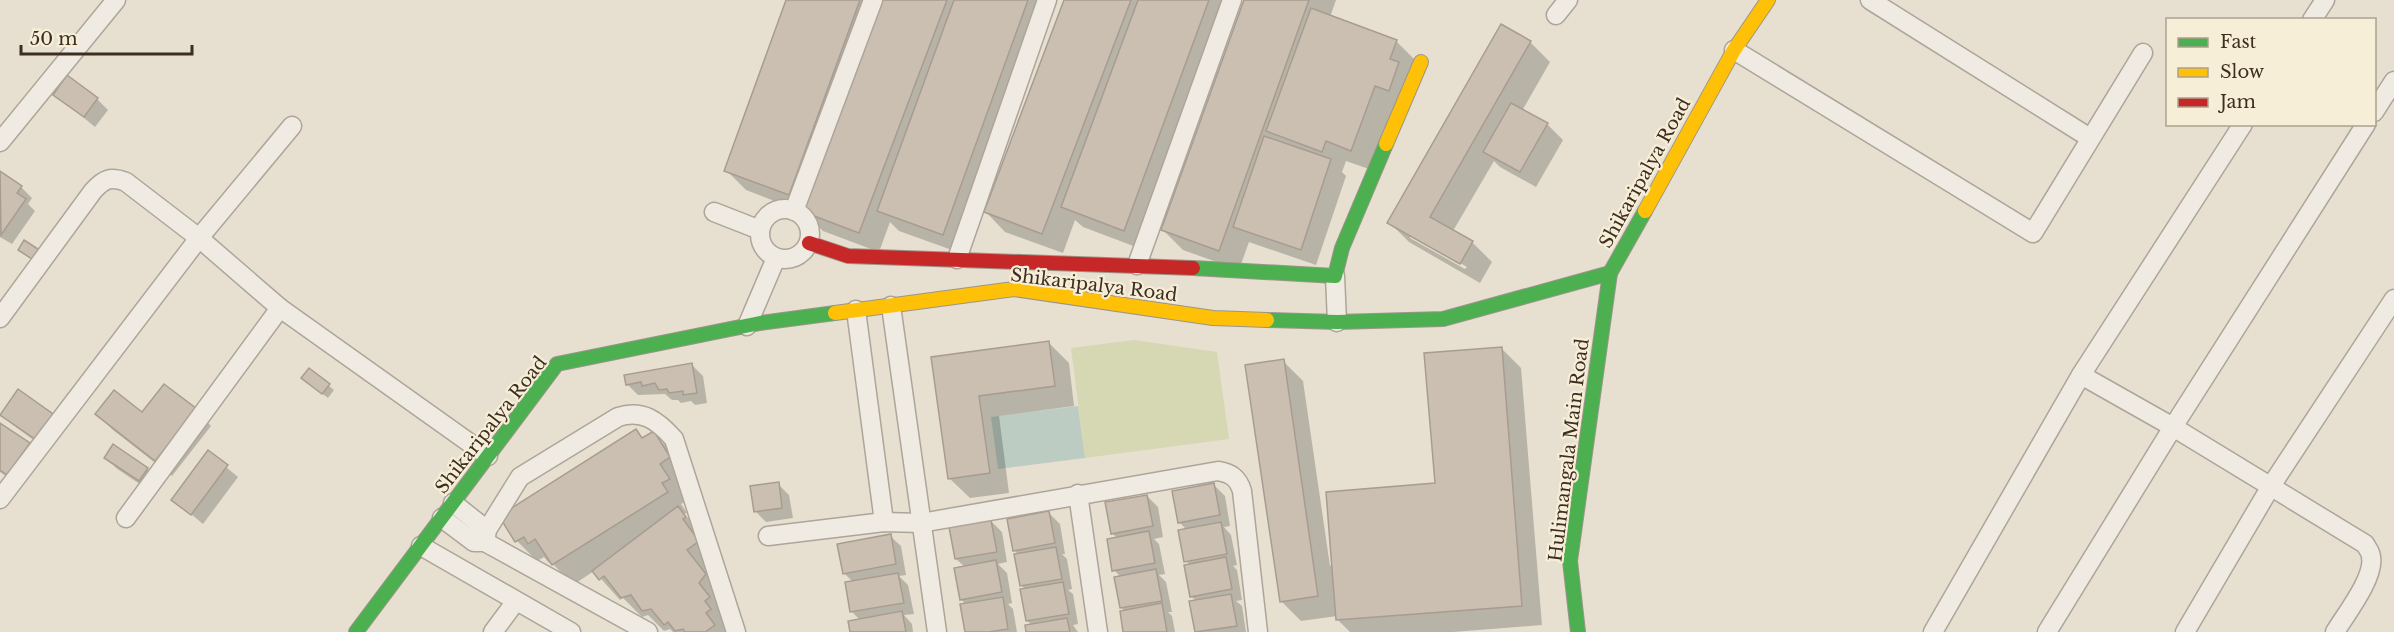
<svg xmlns="http://www.w3.org/2000/svg" width="2394" height="632" viewBox="0 0 2394 632" font-family="'Libre Baskerville',serif">
  <style>
    .green { fill: #d6d7b3 }
    .water { fill: #bcccc2 }
    .shadow { fill: #0003; fill-rule: evenodd }
    .building { fill: #cbbfb2; stroke: #a89c90; stroke-width: 1.5 }
    .lines { fill: none; stroke-linecap: round; stroke-linejoin: round }
    .street-casing { stroke: #ada599; stroke-width: 21 }
    .fast-casing { stroke: #9c958a; stroke-width: 16 }
    .slow-casing { stroke: #9c958a; stroke-width: 16 }
    .jam-casing { stroke: #9c958a; stroke-width: 16 }
    .street { stroke: #efebe3; stroke-width: 18 }
    .fast { stroke: #4caf50; stroke-width: 14 }
    .slow { stroke: #ffc107; stroke-width: 14 }
    .jam { stroke: #c62828; stroke-width: 14 }
    .labels { text-anchor: middle; dominant-baseline: central; stroke-width: 4.5; stroke-linejoin: round; paint-order: stroke }
    .street-label { font-size: 18px; fill: #3d2e20; stroke: #f7eed8 }
  </style>
  <rect width="100%" height="100%" fill="#e7e0d1"/>
  <polygon class="green" points="1134,340 1217,352 1229,439 1085,458 1071,348"/>
  <polygon class="water" points="1078,406 1085,458 998,469 991,417"/>
  <g class="shadow">
    <polygon points="787,0 1055,0 963,254 899,231 890,222 879,252 823,231 803,212 746,190 726,170"/>
    <polygon points="1065,0 1237,0 1144,250 1083,227 1075,220 1063,253 1005,232 985,211"/>
    <polygon points="1246,0 1336,0 1330,17 1396,41 1416,61 1372,170 1346,161 1342,172 1346,176 1316,265 1249,242 1239,270 1183,250 1163,230"/>
    <path d="M1530,42L1550,62L1522,111L1547,124L1563,140L1536,187L1500,167L1494,161L1453,231L1472,242L1492,262L1480,283L1409,242L1389,222ZM1410,234L1467,267L1465,269L1410,238Z"/>
    <polygon points="55,94 97,99 108,110 95,127"/>
    <polygon points="0,173 21,187 32,198 28,204 35,211 12,244 0,237"/>
    <polygon points="1048,342 1069,363 1074,406 999,416 1009,493 970,498 949,478 932,358"/>
    <polygon points="1501,348 1521,368 1542,625 1453,632 1350,632 1337,619 1337,616 1301,621 1281,601 1283,361 1303,381 1330,566 1436,485"/>
    <polygon points="692,365 703,376 707,403 695,405 691,401 681,403 678,400 672,400 665,394 638,395 627,384"/>
    <polygon points="309,370 334,390 328,398 308,383"/>
    <polygon points="196,410 211,426 172,476 113,430 97,414 143,414"/>
    <polygon points="2,414 52,415 63,426 46,449 13,425"/>
    <polygon points="0,424 29,444 39,455 19,485 0,472"/>
    <polygon points="636,431 643,439 653,433 673,453 689,478 679,484 689,499 681,504 687,513 684,514 698,528 718,562 706,570 725,595 727,632 673,632 670,629 664,631 648,615 642,617 623,598 620,600 594,571 573,585 551,562 549,563 544,557 537,561 517,541 501,516"/>
    <polygon points="113,446 147,469 158,480 150,491 116,468 106,457"/>
    <polygon points="209,453 238,477 203,524 173,499"/>
    <polygon points="778,484 789,495 793,518 766,522 755,511"/>
    <polygon points="1214,485 1225,496 1230,526 1224,527 1231,535 1237,565 1233,566 1237,570 1242,600 1236,601 1242,606 1246,632 1196,632 1191,603 1197,602 1191,596 1190,565 1186,561 1187,530 1179,522"/>
    <polygon points="1147,496 1158,507 1163,537 1154,539 1159,544 1165,574 1159,575 1166,582 1172,612 1168,612 1172,616 1175,632 1125,632 1125,611 1121,608 1121,577 1114,570 1117,538 1112,533"/>
    <polygon points="1049,513 1060,524 1065,554 1062,554 1067,559 1072,589 1068,590 1073,594 1078,624 1073,625 1078,632 1028,632 1032,625 1027,621 1026,590 1021,585 1019,555 1014,550"/>
    <polygon points="991,521 1002,532 1007,562 998,564 1007,573 1012,603 1008,604 1013,609 1017,632 967,632 966,605 961,599 965,567 956,559"/>
    <polygon points="890,536 901,546 906,575 899,576 908,585 914,614 904,615 912,624 913,632 852,632 860,620 852,612 853,582 844,573"/>
  </g>
  <g class="building">
    <polygon points="786,0 860,0 789,195 724,171"/>
    <polygon points="880,0 947,0 859,233 801,211"/>
    <polygon points="954,0 1028,0 943,235 877,211"/>
    <polygon points="1064,0 1131,0 1042,234 984,212"/>
    <polygon points="1138,0 1209,0 1124,231 1061,207"/>
    <polygon points="1244,0 1309,0 1219,251 1161,230"/>
    <polygon points="1311,8 1397,40 1390,59 1399,62 1389,91 1375,86 1351,151 1326,141 1322,152 1266,131"/>
    <polygon points="1501,24 1531,41 1430,217 1473,241 1460,264 1387,223"/>
    <polygon points="67,75 98,98 84,117 53,95"/>
    <polygon points="1511,103 1548,123 1520,172 1483,152"/>
    <polygon points="1264,136 1331,159 1301,250 1233,227"/>
    <polygon points="0,171 22,186 17,193 26,199 1,235"/>
    <polygon points="24,240 41,251 35,261 18,250"/>
    <polygon points="1049,341 1055,386 979,396 990,473 948,479 931,357"/>
    <polygon points="1502,347 1522,606 1336,620 1326,492 1435,483 1424,353"/>
    <polygon points="1284,359 1318,596 1280,602 1245,365"/>
    <polygon points="692,363 697,393 683,395 683,391 669,393 667,389 659,390 655,383 642,386 641,382 626,385 624,375"/>
    <polygon points="309,368 330,384 322,394 301,378"/>
    <polygon points="164,384 197,409 155,461 95,414 114,390 142,412"/>
    <polygon points="18,389 53,414 35,439 0,415"/>
    <polygon points="0,423 30,443 7,475 0,470"/>
    <polygon points="636,429 642,438 654,431 670,457 660,464 670,479 662,483 668,492 552,565 535,539 528,544 524,537 515,542 499,516"/>
    <polygon points="113,444 148,468 139,481 104,458"/>
    <polygon points="208,450 228,465 191,515 171,500"/>
    <polygon points="779,482 782,508 754,512 750,486"/>
    <polygon points="1214,483 1220,515 1178,523 1172,491"/>
    <polygon points="1147,495 1153,526 1111,534 1105,502"/>
    <polygon points="678,506 686,517 683,519 699,541 687,550 706,574 699,583 710,597 705,601 711,609 706,613 715,625 705,632 685,632 683,629 675,631 668,622 664,625 651,609 642,611 631,595 621,598 604,576 599,580 592,571"/>
    <polygon points="1049,511 1055,543 1013,551 1007,519"/>
    <polygon points="991,520 997,552 955,559 949,527"/>
    <polygon points="1221,522 1227,554 1184,562 1178,530"/>
    <polygon points="1149,531 1155,563 1112,571 1107,539"/>
    <polygon points="891,534 896,564 843,574 837,544"/>
    <polygon points="1056,547 1062,579 1020,586 1014,554"/>
    <polygon points="1226,557 1232,589 1190,597 1184,565"/>
    <polygon points="996,560 1002,592 960,600 954,568"/>
    <polygon points="1156,569 1162,601 1120,608 1114,577"/>
    <polygon points="898,573 904,603 850,612 845,582"/>
    <polygon points="1063,582 1069,614 1026,621 1020,589"/>
    <polygon points="1231,594 1237,626 1195,632 1189,601"/>
    <polygon points="1003,597 1008,629 989,632 965,632 960,604"/>
    <polygon points="1162,603 1167,632 1123,632 1120,611"/>
    <polygon points="902,611 906,632 850,632 848,621"/>
    <polygon points="1067,618 1070,632 1026,632 1025,625"/>
  </g>
  <g class="lines">
    <g class="street-casing">
      <g id="street">
        <polyline points="1870,0 2090,138"/>
        <polyline points="1556,15 1568,0"/>
        <polyline points="2312,20 2325,0"/>
        <polyline points="1734,50 2033,233 2143,53"/>
        <polyline points="2374,112 2394,81"/>
        <path d="M2243,124L2081,375L2173,427L2365,544C2367,548 2371,552 2371,557C2375,577 2346,614 2335,632"/>
        <polyline points="0,142 116,0"/>
        <circle cx="785" cy="234" r="25"/>
        <polyline points="794,211 873,0"/>
        <polyline points="714,212 760,230"/>
        <polyline points="957,259 1047,0"/>
        <polyline points="1137,265 1232,0"/>
        <polyline points="1335,276 1337,322"/>
        <polyline points="891,306 937,632"/>
        <polyline points="856,310 884,522"/>
        <path d="M0,318L93,191C104,179 110,176 126,182L199,238L280,308L488,456"/>
        <polyline points="747,326 776,258"/>
        <polyline points="1078,494 1098,632"/>
        <polyline points="0,499 199,238 292,126"/>
        <polyline points="453,503 487,530"/>
        <polyline points="126,518 280,308"/>
        <polyline points="442,518 474,542 485,542 648,632"/>
        <path d="M768,536L884,522L921,523L1218,471C1231,473 1238,478 1242,491L1258,632"/>
        <path d="M485,542L487,530L520,477L618,417C643,409 658,421 674,439L736,632"/>
        <polyline points="421,546 571,632"/>
        <polyline points="493,632 516,601"/>
        <polyline points="1933,632 2081,375"/>
        <polyline points="2047,632 2173,427 2366,124"/>
        <polyline points="2185,632 2271,486 2394,299"/>
      </g>
    </g>
    <g class="fast-casing">
      <g id="fast">
        <polyline points="1193,268 1335,276 1342,248 1386,144"/>
        <polyline points="1267,320 1337,322 1443,319 1610,273 1645,211"/>
        <polyline points="356,632 557,364 760,323 835,313"/>
        <polyline points="1578,632 1570,561 1610,273"/>
      </g>
    </g>
    <g class="slow-casing">
      <g id="slow">
        <polyline points="1386,144 1421,62"/>
        <polyline points="1645,211 1734,50 1768,0"/>
        <polyline points="835,313 1014,289 1213,318 1267,320"/>
      </g>
    </g>
    <g class="jam-casing">
      <polyline id="jam" points="809,243 848,256 1193,268"/>
    </g>
    <use href="#street" class="street"/>
    <use href="#fast" class="fast"/>
    <use href="#slow" class="slow"/>
    <use href="#jam" class="jam"/>
  </g>
  <g class="labels">
    <g class="street-label">
      <text transform="translate(1645 173) rotate(-61)">Shikaripalya Road</text>
      <text transform="translate(1094 285) rotate(7)">Shikaripalya Road</text>
      <text transform="translate(491 425) rotate(-52)">Shikaripalya Road</text>
      <text transform="translate(1569 450) rotate(-83)">Hulimangala Main Road</text>
    </g>
  </g>
  <rect x="2166" y="18" width="210" height="108" fill="#f7eed8" stroke="#ada18e" stroke-width="1.5"/>
  <rect x="2178" y="38" width="30" height="9" fill="#4caf50" stroke="#ada18e" stroke-width="1.5"/>
  <text x="2220" y="48" font-size="18" fill="#3d2e20">Fast</text>
  <rect x="2178" y="68" width="30" height="9" fill="#ffc107" stroke="#ada18e" stroke-width="1.5"/>
  <text x="2220" y="78" font-size="18" fill="#3d2e20">Slow</text>
  <rect x="2178" y="98" width="30" height="9" fill="#c62828" stroke="#ada18e" stroke-width="1.5"/>
  <text x="2220" y="108" font-size="18" fill="#3d2e20">Jam</text>
  <path d="M21 45v9h171v-9" fill="none" stroke="#3d2e20" stroke-width="3"/>
  <text x="30" y="45" font-size="18" fill="#3d2e20" stroke="#f7eed8" stroke-width="4.5" paint-order="stroke">50 m</text>
</svg>
